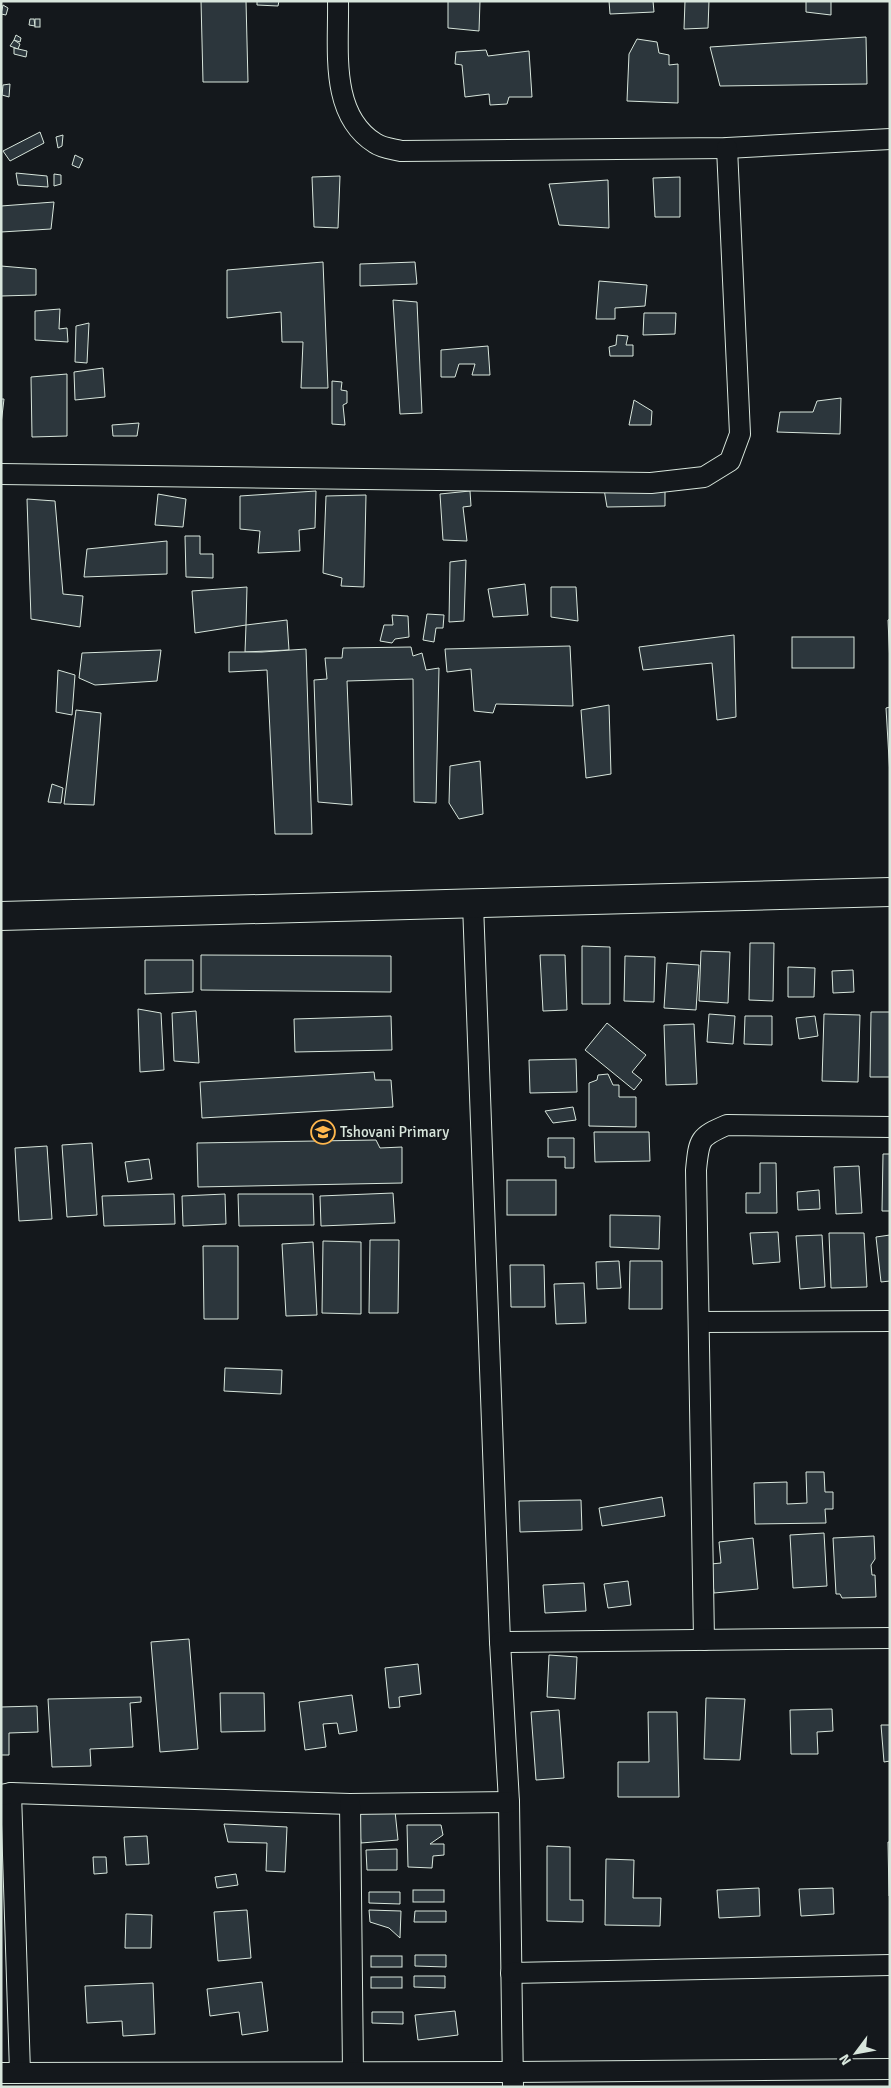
<svg xmlns="http://www.w3.org/2000/svg" width="891" height="2088" viewBox="0 0 891 2088" font-family="Signika,sans-serif">
  <style>
    .building { fill: #2c363c; stroke: #d8e6dc }
    .lines { fill: none; stroke-linecap: round; stroke-linejoin: round }
    .street-casing { stroke: #d8e6dc; stroke-width: 22 }
    .secondary-casing { stroke: #d8e6dc; stroke-width: 30 }
    .street { stroke: #14181c; stroke-width: 20 }
    .secondary { stroke: #14181c; stroke-width: 28 }
    .labels { text-anchor: middle; dominant-baseline: central; stroke-width: 4; stroke-linejoin: round; paint-order: stroke }
    .poi-label { font-size: 15px; fill: #d8e6dc; stroke: #14181c; text-anchor: start }
  </style>
  <rect width="100%" height="100%" fill="#14181c"/>
  <g class="building">
    <polygon points="201,1 246,1 248,82 203,82"/>
    <polygon points="257,1 279,1 278,6 257,5"/>
    <polygon points="448,1 480,1 479,31 448,28"/>
    <polygon points="609,1 653,1 654,12 610,14"/>
    <polygon points="685,1 709,1 708,28 684,29"/>
    <polygon points="806,1 831,1 831,15 806,12"/>
    <polygon points="3,5 8,8 6,15 1,14"/>
    <polygon points="30,19 34,19 35,26 29,25"/>
    <rect x="35" y="19" width="5" height="8"/>
    <polygon points="16,35 21,38 20,42 14,40"/>
    <polygon points="866,37 867,84 720,86 710,47"/>
    <polygon points="637,39 657,42 659,53 669,55 669,65 678,64 678,103 627,101 629,54"/>
    <polygon points="14,40 20,44 18,49 10,46"/>
    <polygon points="14,48 27,51 26,57 14,54"/>
    <polygon points="486,50 488,56 529,51 532,97 509,97 507,104 490,105 489,94 465,97 462,65 455,64 456,52"/>
    <polygon points="10,84 9,97 2,95 3,85"/>
    <polygon points="40,132 44,143 10,161 3,151"/>
    <polygon points="63,135 62,146 58,148 56,137"/>
    <polygon points="75,155 83,159 79,168 72,165"/>
    <polygon points="16,173 47,176 48,187 18,185"/>
    <polygon points="54,174 61,175 61,184 54,186"/>
    <polygon points="340,176 338,228 314,227 312,177"/>
    <polygon points="680,177 680,217 655,217 653,178"/>
    <polygon points="608,180 609,228 559,225 549,184"/>
    <polygon points="54,202 51,229 1,232 1,206"/>
    <polygon points="323,262 328,388 301,388 303,342 282,342 281,312 227,318 227,270"/>
    <polygon points="415,262 417,284 360,286 360,264"/>
    <polygon points="1,266 36,269 36,295 1,296"/>
    <polygon points="599,281 647,285 645,306 615,308 615,319 596,319"/>
    <polygon points="393,300 417,302 422,413 400,414"/>
    <polygon points="60,309 59,329 67,328 68,342 35,340 35,311"/>
    <polygon points="644,313 676,313 675,334 643,335"/>
    <polygon points="89,323 87,363 75,362 76,326"/>
    <polygon points="617,335 628,336 626,345 633,345 633,356 610,356 609,347 616,345"/>
    <polygon points="488,346 490,375 472,375 475,364 459,364 455,377 441,377 441,350"/>
    <polygon points="103,368 105,397 75,400 74,372"/>
    <polygon points="67,374 67,436 32,437 31,377"/>
    <polygon points="332,381 342,382 341,390 347,391 347,403 343,405 345,425 332,424"/>
    <polygon points="841,398 840,434 777,432 780,412 813,412 817,401"/>
    <polygon points="1,399 4,399 1,424"/>
    <polygon points="634,400 652,411 651,425 629,425"/>
    <polygon points="139,423 137,436 113,436 112,425"/>
    <polygon points="665,486 665,506 607,507 604,489"/>
    <polygon points="316,491 315,528 299,530 300,551 258,553 260,531 240,529 240,496"/>
    <polygon points="470,491 471,506 463,507 467,541 443,540 440,494"/>
    <polygon points="158,494 186,499 183,527 155,525"/>
    <polygon points="366,495 364,587 341,586 342,578 323,573 326,496"/>
    <polygon points="27,499 55,501 63,594 83,596 80,627 31,619"/>
    <polygon points="185,536 200,536 200,554 213,554 213,578 186,577"/>
    <polygon points="167,541 167,574 84,577 87,549"/>
    <polygon points="466,560 464,621 449,622 450,562"/>
    <polygon points="525,584 528,615 493,617 488,589"/>
    <polygon points="247,587 246,625 195,633 192,591"/>
    <polygon points="551,587 576,587 578,621 551,617"/>
    <polygon points="427,614 444,615 443,628 436,628 434,642 423,640"/>
    <polygon points="392,615 408,616 409,637 395,639 392,643 380,641 384,625 393,625"/>
    <polygon points="890,619 890,665 888,620"/>
    <polygon points="287,620 289,650 245,652 246,625"/>
    <polygon points="734,635 736,717 717,720 712,663 643,670 639,647"/>
    <rect x="792" y="637" width="62" height="31"/>
    <polygon points="570,646 573,706 496,704 493,713 474,711 471,669 447,672 445,649"/>
    <polygon points="411,647 413,656 422,653 426,670 439,668 436,803 414,802 413,679 347,681 352,805 318,802 314,680 327,679 325,658 342,658 343,648"/>
    <polygon points="306,649 312,834 275,834 267,670 229,672 229,652 262,652"/>
    <polygon points="161,650 157,681 95,685 79,678 82,653"/>
    <polygon points="58,670 75,675 72,715 56,712"/>
    <polygon points="609,705 611,774 586,778 581,710"/>
    <polygon points="890,707 890,776 886,708"/>
    <polygon points="76,710 101,713 94,805 64,804"/>
    <polygon points="480,761 483,814 459,819 449,803 450,766"/>
    <polygon points="52,784 63,788 61,803 48,802"/>
    <polygon points="750,943 774,943 773,1001 749,1000"/>
    <polygon points="582,946 610,947 610,1004 582,1004"/>
    <polygon points="701,951 730,952 728,1003 699,1001"/>
    <polygon points="201,955 391,956 391,992 201,990"/>
    <polygon points="540,955 565,955 567,1010 543,1011"/>
    <polygon points="625,956 655,957 654,1002 624,1001"/>
    <polygon points="145,960 193,960 193,992 145,994"/>
    <polygon points="667,963 699,965 696,1010 664,1008"/>
    <polygon points="788,967 815,968 814,997 788,997"/>
    <polygon points="853,970 854,992 833,993 832,971"/>
    <polygon points="138,1009 161,1013 164,1070 140,1072"/>
    <polygon points="196,1011 199,1063 174,1061 172,1013"/>
    <polygon points="871,1012 890,1012 890,1077 870,1077"/>
    <polygon points="709,1014 735,1016 733,1044 707,1042"/>
    <polygon points="824,1014 860,1015 858,1082 822,1081"/>
    <polygon points="391,1016 392,1050 295,1052 294,1019"/>
    <polygon points="745,1016 772,1016 772,1045 744,1044"/>
    <polygon points="815,1016 818,1036 799,1039 796,1018"/>
    <polygon points="607,1023 646,1055 632,1072 642,1080 634,1090 585,1050"/>
    <polygon points="694,1024 697,1084 666,1085 664,1025"/>
    <polygon points="576,1059 577,1092 530,1093 529,1060"/>
    <polygon points="374,1072 375,1080 391,1080 393,1107 202,1118 200,1082"/>
    <polygon points="608,1074 613,1085 619,1085 619,1097 636,1097 636,1127 589,1126 589,1083 597,1080 598,1075"/>
    <polygon points="573,1107 576,1120 553,1123 545,1111"/>
    <polygon points="594,1132 649,1132 650,1161 595,1162"/>
    <polygon points="548,1138 574,1138 574,1168 565,1168 565,1157 548,1157"/>
    <polygon points="376,1140 380,1148 402,1147 402,1183 198,1187 197,1143"/>
    <polygon points="92,1143 97,1215 67,1217 62,1145"/>
    <polygon points="47,1146 52,1219 19,1221 15,1148"/>
    <polygon points="883,1154 890,1154 890,1211 882,1211"/>
    <polygon points="149,1159 152,1179 128,1182 125,1162"/>
    <polygon points="760,1163 776,1163 777,1213 746,1213 746,1193 760,1193"/>
    <polygon points="859,1166 862,1213 836,1214 834,1167"/>
    <rect x="507" y="1180" width="49" height="35"/>
    <polygon points="819,1190 820,1209 798,1210 797,1192"/>
    <polygon points="393,1193 395,1223 321,1226 320,1196"/>
    <polygon points="174,1194 175,1224 104,1226 102,1196"/>
    <polygon points="225,1194 226,1224 183,1226 182,1196"/>
    <polygon points="238,1194 313,1194 314,1225 239,1226"/>
    <polygon points="610,1215 660,1216 659,1249 610,1247"/>
    <polygon points="778,1232 780,1262 753,1264 750,1233"/>
    <polygon points="829,1233 864,1233 867,1287 831,1288"/>
    <polygon points="822,1235 825,1287 800,1289 796,1236"/>
    <polygon points="890,1235 890,1281 881,1282 876,1237"/>
    <polygon points="370,1240 399,1240 398,1313 369,1313"/>
    <polygon points="323,1241 361,1242 361,1314 322,1313"/>
    <polygon points="313,1242 317,1315 286,1316 282,1244"/>
    <polygon points="203,1246 238,1246 238,1319 204,1319"/>
    <polygon points="619,1261 621,1288 597,1289 596,1262"/>
    <polygon points="630,1261 662,1261 662,1309 629,1309"/>
    <polygon points="510,1265 544,1265 545,1307 511,1307"/>
    <polygon points="584,1283 586,1323 556,1324 554,1284"/>
    <polygon points="225,1368 282,1370 281,1394 224,1391"/>
    <polygon points="806,1472 824,1472 825,1492 833,1492 833,1509 825,1509 826,1523 755,1524 754,1483 787,1482 787,1504 807,1503"/>
    <polygon points="662,1497 665,1516 602,1526 599,1508"/>
    <polygon points="581,1500 582,1530 520,1532 519,1501"/>
    <polygon points="824,1533 827,1586 793,1588 790,1535"/>
    <polygon points="874,1536 875,1559 871,1565 872,1575 875,1575 876,1597 842,1598 840,1594 836,1594 833,1538"/>
    <polygon points="753,1538 758,1589 714,1593 711,1564 721,1563 719,1542"/>
    <polygon points="628,1581 631,1605 608,1608 604,1584"/>
    <polygon points="584,1583 586,1611 545,1613 543,1585"/>
    <polygon points="189,1639 198,1749 160,1752 151,1642"/>
    <polygon points="549,1655 577,1657 575,1699 547,1697"/>
    <polygon points="418,1664 421,1694 399,1697 400,1707 389,1708 385,1668"/>
    <polygon points="220,1693 264,1693 265,1731 221,1732"/>
    <polygon points="352,1695 357,1731 339,1734 337,1723 323,1724 326,1747 305,1750 299,1702"/>
    <polygon points="141,1697 141,1702 130,1703 133,1747 90,1749 91,1766 52,1767 48,1699"/>
    <polygon points="706,1698 745,1699 740,1760 704,1759"/>
    <polygon points="37,1706 38,1732 9,1733 9,1755 1,1755 1,1707"/>
    <polygon points="832,1709 833,1731 817,1732 818,1754 791,1754 790,1710"/>
    <polygon points="559,1710 564,1778 536,1780 531,1712"/>
    <polygon points="648,1712 677,1712 679,1797 618,1797 618,1762 649,1762"/>
    <polygon points="881,1725 890,1725 890,1761 884,1762"/>
    <polygon points="395,1811 398,1840 361,1843 358,1814"/>
    <polygon points="224,1824 287,1827 285,1872 266,1871 267,1843 228,1842"/>
    <polygon points="407,1825 441,1825 443,1835 430,1844 444,1844 444,1855 433,1856 432,1868 408,1867"/>
    <polygon points="147,1836 149,1864 126,1865 124,1837"/>
    <polygon points="888,1842 890,1842 890,1896 889,1896"/>
    <polygon points="547,1846 570,1847 570,1900 583,1900 583,1922 547,1921"/>
    <polygon points="397,1849 397,1870 367,1870 366,1850"/>
    <polygon points="93,1857 106,1857 107,1873 94,1874"/>
    <polygon points="606,1859 634,1860 633,1898 661,1898 660,1926 605,1925"/>
    <polygon points="236,1874 238,1885 217,1888 215,1877"/>
    <polygon points="759,1888 760,1916 719,1918 717,1890"/>
    <polygon points="833,1888 834,1914 801,1916 799,1889"/>
    <rect x="413" y="1890" width="31" height="12"/>
    <polygon points="369,1892 400,1892 400,1904 369,1903"/>
    <polygon points="247,1910 251,1958 218,1961 214,1912"/>
    <polygon points="369,1910 401,1911 400,1938 389,1928 370,1922"/>
    <polygon points="415,1911 446,1911 446,1922 414,1922"/>
    <polygon points="126,1914 152,1915 151,1948 125,1948"/>
    <polygon points="415,1955 446,1955 446,1967 415,1966"/>
    <rect x="371" y="1956" width="31" height="11"/>
    <polygon points="414,1976 445,1976 445,1988 414,1987"/>
    <rect x="371" y="1977" width="31" height="11"/>
    <polygon points="262,1982 268,2031 242,2035 239,2012 210,2016 207,1989"/>
    <polygon points="153,1983 155,2034 123,2036 122,2021 87,2023 85,1986"/>
    <polygon points="455,2011 458,2035 418,2040 415,2015"/>
    <polygon points="372,2012 403,2012 403,2024 372,2023"/>
  </g>
  <g class="lines">
    <g class="street-casing">
      <g id="street">
        <path d="M338,1C339,49 329,114 375,143C382,148 393,149 401,151L727,148L890,139"/>
        <polyline points="1,474 651,483 704,477 730,461 740,434 727,148"/>
        <polyline points="473,904 500,1642 509,1802 513,2087"/>
        <polyline points="699,1322 890,1321"/>
        <path d="M704,1640L696,1170C699,1139 699,1137 727,1125L890,1127"/>
        <polyline points="500,1642 890,1638"/>
        <polyline points="11,1793 20,2072"/>
        <polyline points="1,1795 11,1793 350,1804 509,1802"/>
        <polyline points="350,1804 353,2072"/>
        <polyline points="511,1973 890,1965"/>
        <polyline points="1,2073 513,2072 890,2069"/>
      </g>
    </g>
    <g class="secondary-casing">
      <polyline id="secondary" points="1,916 890,892"/>
    </g>
    <use href="#street" class="street"/>
    <use href="#secondary" class="secondary"/>
  </g>
  <defs>
    <g id="school-ring" transform="scale(1.25)"><circle r="9.5" fill="#14181c" stroke="#ffb74d" stroke-width="1.5"/><path d="M0-5L7-2L0 1L-7-2ZM-4 1L0 2.5L4 1V4Q0 6-4 4Z" fill="#ffb74d"/></g>
  </defs>
  <g fill-rule="evenodd">
    <use href="#school-ring" x="323" y="1132"/>
  </g>
  <g class="labels">
    <g class="poi-label">
      <text x="340" y="1132">Tshovani Primary</text>
    </g>
  </g>
  <rect width="891" height="2088" fill="none" stroke="#d8e6dc" stroke-width="5"/>
  <g transform="translate(856 2053) rotate(238)" stroke="#14181c" stroke-width="4" paint-order="stroke">
  <path d="M0-4L9 19L0 12L-9 19Z" fill="#d8e6dc"/>
  <text y="-8" font-size="14" font-weight="bold" text-anchor="middle" fill="#d8e6dc">N</text>
  </g>
</svg>
